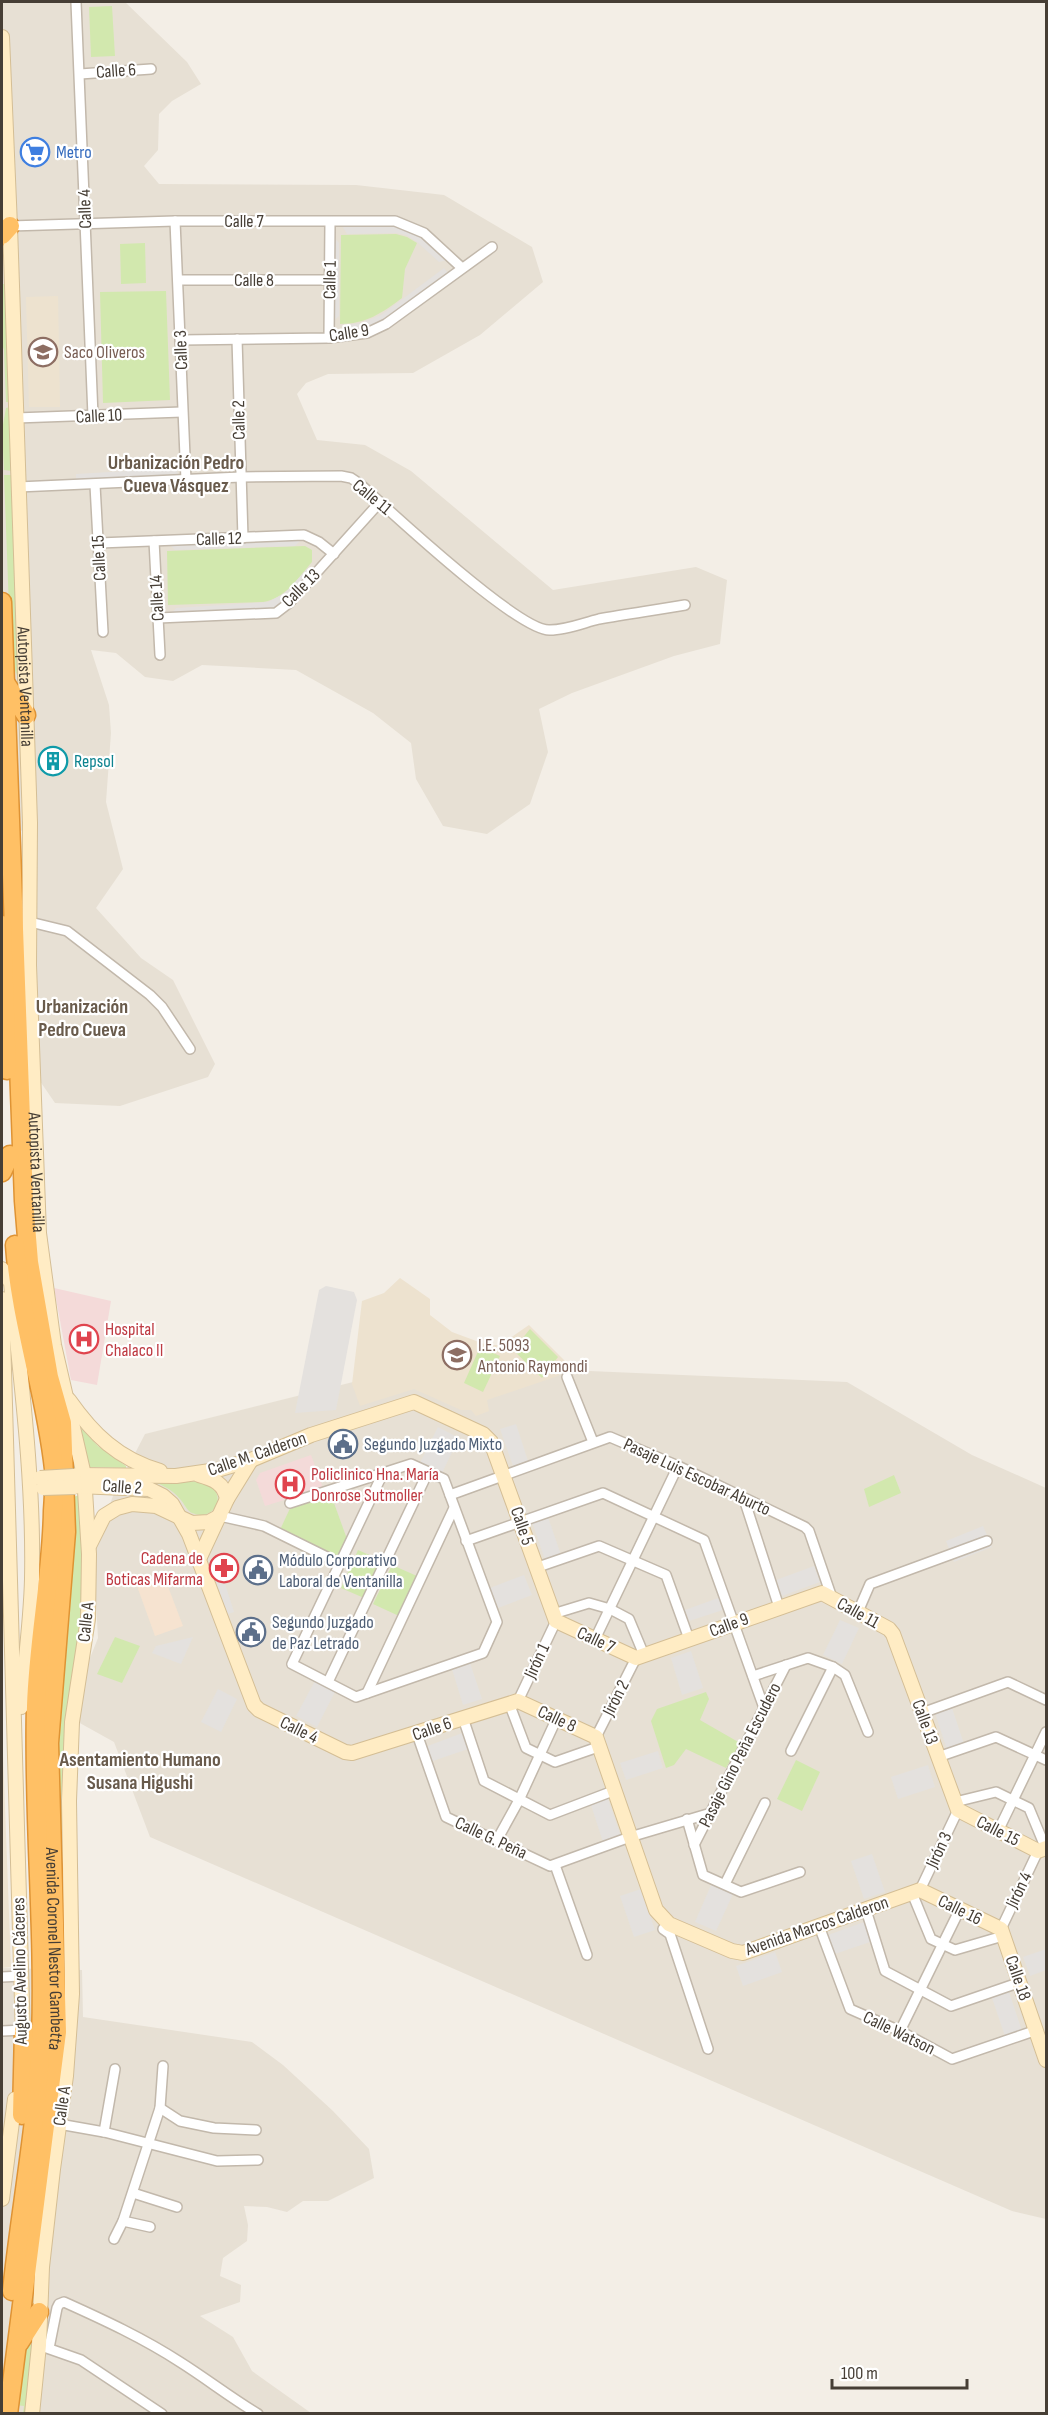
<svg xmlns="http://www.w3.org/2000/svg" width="1048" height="2415" viewBox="0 0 1048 2415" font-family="'Sofia Sans Condensed',sans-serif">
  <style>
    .residential { fill: #e7e0d4 }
    .commercial { fill: #f6e3d0 }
    .education { fill: #ede2cf }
    .medical { fill: #f4dad9 }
    .green { fill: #d2e8ae }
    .parking { fill: #e4e1de }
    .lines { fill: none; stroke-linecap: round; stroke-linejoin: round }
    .street-casing { stroke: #c2b8ab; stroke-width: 12 }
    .secondary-casing { stroke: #d4be95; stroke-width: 16 }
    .highway-casing { stroke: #df9334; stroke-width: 21 }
    .street { stroke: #fff; stroke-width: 9 }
    .secondary { stroke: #ffecc4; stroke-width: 14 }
    .highway { stroke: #ffc065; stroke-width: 18 }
    .secondary-bridge-casing { stroke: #d4be95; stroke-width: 16; stroke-linecap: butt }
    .secondary-bridge { stroke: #ffecc4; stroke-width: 14 }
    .labels { text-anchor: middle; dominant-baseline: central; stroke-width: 4.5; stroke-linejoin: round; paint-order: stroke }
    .street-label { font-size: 18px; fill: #463e35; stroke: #fff }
    .shop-label { font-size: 18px; fill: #366cbe; stroke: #fff; text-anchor: start }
    .education-label { font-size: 18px; fill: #785e54; stroke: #fff; text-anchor: start }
    .culture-label { font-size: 18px; fill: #0d838f; stroke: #fff; text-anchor: start }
    .health-label { font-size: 18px; fill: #be3a42; stroke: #fff; text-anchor: start }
    .service-label { font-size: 18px; fill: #4e5e75; stroke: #fff; text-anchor: start }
    .neighbourhood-label { font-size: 20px; font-weight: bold; fill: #695b4c; stroke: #fff }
  </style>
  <rect width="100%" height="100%" fill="#f3eee6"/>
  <g class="residential">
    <polygon points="2,2 125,2 187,62 201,84 172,101 159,114 158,150 144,166 159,184 356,185 444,195 532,247 543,282 480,335 413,373 328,374 306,383 297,394 317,440 365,445 411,471 553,590 696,567 727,580 720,644 674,656 572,693 539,709 548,752 530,804 487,834 443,826 416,779 411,743 373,713 296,670 202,665 173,681 145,677 116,653 91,650 109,705 111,733 106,802 123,869 96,908 141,958 173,980 215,1064 208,1077 120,1106 55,1103 29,1065 26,831 2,829"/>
    <polygon points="425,1364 847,1382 972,1455 1046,1488 1046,2219 1012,2211 150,1837 114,1742 78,1722 84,1673 98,1638 93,1552 113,1496 145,1434"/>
    <polygon points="2,1968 82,1970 83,2017 252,2042 283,2065 333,2111 369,2149 374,2178 328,2201 303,2201 287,2212 267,2207 244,2206 248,2225 247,2241 223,2258 220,2276 241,2285 240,2302 200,2316 233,2337 252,2371 311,2413 2,2414"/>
  </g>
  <polygon class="commercial" points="164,1576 183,1626 155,1636 137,1586"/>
  <g class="education">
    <polygon points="58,296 60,407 29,407 26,297"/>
    <polygon points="400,1278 430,1299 430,1315 452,1332 487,1345 500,1345 529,1325 569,1365 558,1376 487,1400 489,1411 476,1416 471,1410 461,1410 414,1389 360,1406 352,1384 362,1301 384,1293"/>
    <polygon points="2,1727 11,1967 2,1968"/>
  </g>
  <g class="medical">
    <polygon points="54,1288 111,1301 97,1385 71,1380"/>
    <polygon points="311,1455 323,1488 265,1506 256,1480 260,1473"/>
  </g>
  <g class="green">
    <polygon points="112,6 115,56 91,57 89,7"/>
    <path d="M396,234L407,237L417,243L405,269L402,298C382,313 366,324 340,324L341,235Z"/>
    <polygon points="145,243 146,283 121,284 120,244"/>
    <polygon points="2,284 5,284 9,402 6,402 4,350 2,344"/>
    <polygon points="166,291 170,400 103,403 100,292"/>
    <polygon points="10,407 12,471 4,470 2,430 6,408"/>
    <polygon points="4,475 12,475 20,682 11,661"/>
    <path d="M305,546L312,550V562C298,578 285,599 263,602L168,605L167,551Z"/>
    <polygon points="530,1329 558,1357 542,1378 513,1350"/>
    <polygon points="480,1347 500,1356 483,1392 464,1383"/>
    <polygon points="81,1428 98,1446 126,1466 126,1468 89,1467"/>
    <polygon points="894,1475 901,1493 869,1507 864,1489"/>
    <path d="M147,1480L206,1482C230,1497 213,1522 192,1513C187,1511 184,1503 180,1499C171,1488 160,1484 147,1480Z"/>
    <polygon points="330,1492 347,1539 337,1561 279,1532 292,1504"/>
    <polygon points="80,1495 84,1591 80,1627 67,2012 35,2301 26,2319 58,1818 58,1724 73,1497"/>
    <polygon points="358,1550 381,1560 364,1598 341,1588"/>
    <polygon points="392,1565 417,1576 399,1616 373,1604"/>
    <polygon points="115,1637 140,1646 122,1683 97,1674"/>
    <polygon points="706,1692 709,1699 700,1720 740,1743 726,1768 686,1749 674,1765 666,1768 651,1721 657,1709"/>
    <polygon points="796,1760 820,1772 802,1811 777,1799"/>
    <polygon points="34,2329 25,2413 23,2413 24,2406 15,2405 23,2346"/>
  </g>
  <g class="parking">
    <polygon points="393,224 418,233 448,260 439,262 417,242 406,235 396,233 347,234 342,226"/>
    <polygon points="333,236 339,243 339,316 331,323"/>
    <polygon points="444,268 448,273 382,322 358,332 341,332 345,325 361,323 381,315"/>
    <polygon points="177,468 178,475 76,483 76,474"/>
    <polygon points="303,538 295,546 175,550 168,543"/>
    <polygon points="307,569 316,569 285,604 276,609 170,615 176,608 268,602 285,593"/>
    <polygon points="326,1286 354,1292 357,1300 336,1410 295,1413 319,1290"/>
    <polygon points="516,1424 528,1461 513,1466 500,1429"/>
    <polygon points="438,1427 459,1438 442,1473 420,1463"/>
    <polygon points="548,1517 561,1555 545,1560 532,1522"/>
    <polygon points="983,1526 992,1547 954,1562 946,1541"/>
    <polygon points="219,1565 234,1612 225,1615 210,1568"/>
    <polygon points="814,1566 820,1582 782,1596 776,1580"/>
    <polygon points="524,1575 532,1595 498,1608 490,1588"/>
    <polygon points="721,1597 726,1609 689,1621 685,1610"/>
    <polygon points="840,1620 859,1628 842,1664 823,1655"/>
    <polygon points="193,1637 181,1664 152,1653 156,1646"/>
    <polygon points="691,1651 703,1688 682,1695 671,1658"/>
    <polygon points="469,1660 482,1699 463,1705 451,1666"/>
    <polygon points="316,1679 336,1690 317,1727 296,1716"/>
    <polygon points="218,1689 237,1699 221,1732 201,1722"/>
    <polygon points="952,1708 964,1744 947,1750 935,1713"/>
    <polygon points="465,1732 471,1748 430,1762 425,1747"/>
    <polygon points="658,1751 663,1768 626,1780 620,1763"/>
    <polygon points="928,1765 935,1787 898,1799 891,1777"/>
    <polygon points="608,1799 621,1837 603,1842 591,1805"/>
    <polygon points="872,1854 885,1892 864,1899 851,1861"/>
    <polygon points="711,1885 733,1894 716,1931 695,1922"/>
    <polygon points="641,1889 655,1930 634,1937 620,1896"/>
    <polygon points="867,1921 873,1941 835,1954 828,1935"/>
    <polygon points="1046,1949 1046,1970 1030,1976 1023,1957"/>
    <polygon points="775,1952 782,1972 743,1986 736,1966"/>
    <polygon points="1008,1989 1022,2031 1005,2036 991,1995"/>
  </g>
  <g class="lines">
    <g class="street-casing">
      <g id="street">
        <polyline points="76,2 93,416"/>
        <polyline points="80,74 151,69"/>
        <polyline points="175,221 186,480"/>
        <polyline points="10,226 175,221 395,221 424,233 462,268"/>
        <polyline points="178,280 330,280"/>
        <polyline points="329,338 330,222"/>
        <polyline points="237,339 243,538"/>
        <polyline points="181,340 329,338 367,333 386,324 492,247"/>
        <polyline points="16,418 182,412"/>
        <polyline points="95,485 103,632"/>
        <path d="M18,487L241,477L341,476L351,478L360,484C389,510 519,632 550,630C566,630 583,623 599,619C627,614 656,610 685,605"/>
        <polyline points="154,541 160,655"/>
        <polyline points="99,543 304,535 319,542 334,554"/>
        <polyline points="158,618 276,613 289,603 380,502"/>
        <polyline points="30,922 67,931 150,995 162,1007 190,1049"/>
        <polyline points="567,1377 593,1442"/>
        <polyline points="450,1495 610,1437 678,1466 805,1527 809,1531 832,1598"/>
        <polyline points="744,1499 779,1607"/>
        <polyline points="290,1503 411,1464 444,1479 497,1622 483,1653 356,1697 292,1664 383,1473"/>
        <polyline points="220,1516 264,1526 339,1563"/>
        <polyline points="466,1541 603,1493 704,1540 764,1708"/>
        <polyline points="537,1572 541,1566 599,1546 666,1575 689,1639"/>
        <polyline points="553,1614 589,1603 610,1609 629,1619 644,1655"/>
        <polyline points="857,1614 870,1584 987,1541"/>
        <polyline points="597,1635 678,1466"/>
        <polyline points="753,1676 808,1658 833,1667 845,1675 868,1732"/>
        <polyline points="328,1682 428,1472"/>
        <polyline points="367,1693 454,1508"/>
        <polyline points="518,1701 556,1621"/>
        <polyline points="509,1703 526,1748 555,1762 598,1747"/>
        <polyline points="922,1713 1008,1682 1046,1700"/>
        <polyline points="463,1718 484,1781 550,1815 613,1791"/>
        <polyline points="417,1734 446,1817 550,1866 630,1837 711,1813"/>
        <polyline points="596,1737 636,1658"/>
        <polyline points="791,1751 833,1667"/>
        <polyline points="938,1757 996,1737 1046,1760"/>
        <polyline points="955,1802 996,1792 1029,1808 1046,1849"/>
        <polyline points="687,1819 703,1875 741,1892 800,1872"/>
        <polyline points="1000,1827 1046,1732"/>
        <polyline points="497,1840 519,1800 555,1722"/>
        <polyline points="694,1845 786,1665"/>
        <polyline points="555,1865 587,1955"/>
        <polyline points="725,1884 765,1803"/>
        <polyline points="920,1890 958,1810"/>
        <polyline points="912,1893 931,1939 955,1950 1003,1936"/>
        <polyline points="866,1910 885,1971 951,2006 1015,1984"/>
        <polyline points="669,1924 663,1929 670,1934 708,2049"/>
        <polyline points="819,1926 850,2009 900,2031 952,2059 1031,2032"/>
        <polyline points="1001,1929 1038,1851"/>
        <polyline points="2,1977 21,1976"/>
        <polyline points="2,2031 24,2030"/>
        <polyline points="900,2031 958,1913"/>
        <polyline points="160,2108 180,2121 214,2128 256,2130"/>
        <polyline points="59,2124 104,2132 217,2161 258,2160"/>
        <polyline points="104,2132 115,2069"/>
        <polyline points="133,2193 177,2207"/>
        <polyline points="123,2221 150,2227"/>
        <polyline points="114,2239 123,2221 160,2108 163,2066"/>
        <polyline points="44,2347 81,2360 162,2414"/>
        <path d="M49,2348L57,2308L59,2304L64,2302C104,2320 143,2338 180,2362C207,2379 231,2398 258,2414"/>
      </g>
    </g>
    <g class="secondary-casing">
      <g id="secondary">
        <path id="s1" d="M2,37L10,226L30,823L29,965L39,1233L54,1345L84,1475L89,1554L88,1619L72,1722L69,1801L72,1994L66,2076L53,2169L42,2267L39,2345L32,2414"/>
        <path d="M2,1269L11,1283C21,1381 34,1480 32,1579C31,1621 25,1664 21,1707"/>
        <polyline points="2,1299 23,2038"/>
        <path d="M69,1400C93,1434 118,1459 160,1471"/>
        <polyline points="77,1475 176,1476 217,1470 251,1460 311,1435 414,1402 483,1434 491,1442 556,1621 636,1658 822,1593 889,1629 893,1634 958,1810 1038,1851 1046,1848"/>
        <path d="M199,1475C213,1479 224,1483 227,1499"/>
        <polyline points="77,1486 149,1489 163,1496 172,1504 189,1534 254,1705 259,1710 345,1752 352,1753 518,1701 596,1737 656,1910 669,1924 732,1951 743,1953 920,1890 1001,1929 1046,2060"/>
        <polyline points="90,1544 104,1516 117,1508 132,1504 156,1506 192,1523 209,1522 220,1516"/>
        <polyline points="199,1559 227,1499 251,1460"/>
        <polyline points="2,2199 15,2099"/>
      </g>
    </g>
    <g class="highway-casing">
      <g id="highway">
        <polyline points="2,235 10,226"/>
        <path id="s2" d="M2,602L24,1201L29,1262L49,1377L62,1423L66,1532L49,1743L57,2032L8,2414"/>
        <polyline points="6,684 26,715"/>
        <polyline points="2,925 7,1070"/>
        <polyline points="2,1172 10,1155"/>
        <polyline points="22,2115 24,2030"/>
        <path d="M12,2291C21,2207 37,2123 41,2039C45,1928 33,1817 36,1706C38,1640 52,1576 53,1511C54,1497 55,1482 54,1469C46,1393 20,1321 15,1245"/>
        <polyline points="19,2343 39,2312"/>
      </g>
    </g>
    <use href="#street" class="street"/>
    <use href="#secondary" class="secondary"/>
    <use href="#highway" class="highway"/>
    <g class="secondary-bridge-casing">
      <g id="secondary-bridge">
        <polyline points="40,1478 74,1476"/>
        <polyline points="43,1488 75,1487"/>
      </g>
    </g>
    <use href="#secondary-bridge" class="secondary-bridge"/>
  </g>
  <defs>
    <g id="supermarket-ring" transform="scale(1.5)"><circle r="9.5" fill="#fff" stroke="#3f7fe0" stroke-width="1.5"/><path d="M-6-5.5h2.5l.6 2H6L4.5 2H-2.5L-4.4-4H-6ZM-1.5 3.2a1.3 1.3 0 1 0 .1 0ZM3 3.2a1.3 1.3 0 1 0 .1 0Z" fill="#3f7fe0"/></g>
    <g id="school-ring" transform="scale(1.5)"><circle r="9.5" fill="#fff" stroke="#8d6e63" stroke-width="1.5"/><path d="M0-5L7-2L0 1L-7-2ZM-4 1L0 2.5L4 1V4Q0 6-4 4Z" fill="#8d6e63"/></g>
    <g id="building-ring" transform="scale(1.5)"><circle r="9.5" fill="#fff" stroke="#0f9aa8" stroke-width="1.5"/><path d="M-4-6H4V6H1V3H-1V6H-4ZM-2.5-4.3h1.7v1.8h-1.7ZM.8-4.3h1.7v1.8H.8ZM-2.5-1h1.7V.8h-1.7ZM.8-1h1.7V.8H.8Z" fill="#0f9aa8"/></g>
    <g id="hospital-ring" transform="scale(1.5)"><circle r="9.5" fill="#fff" stroke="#e0444e" stroke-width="1.5"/><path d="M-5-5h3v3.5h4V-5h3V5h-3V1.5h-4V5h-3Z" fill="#e0444e"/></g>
    <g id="civic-ring" transform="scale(1.5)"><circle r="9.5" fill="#fff" stroke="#5c6f8a" stroke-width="1.5"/><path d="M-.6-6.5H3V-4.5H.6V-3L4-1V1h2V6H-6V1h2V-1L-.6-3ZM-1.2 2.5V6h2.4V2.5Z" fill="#5c6f8a"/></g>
    <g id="pharmacy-ring" transform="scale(1.5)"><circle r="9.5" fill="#fff" stroke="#e0444e" stroke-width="1.5"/><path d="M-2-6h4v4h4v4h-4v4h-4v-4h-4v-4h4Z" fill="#e0444e"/></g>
  </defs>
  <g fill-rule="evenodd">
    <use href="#supermarket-ring" x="35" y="152"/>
    <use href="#school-ring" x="43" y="352"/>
    <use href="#building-ring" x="53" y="761"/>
    <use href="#hospital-ring" x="84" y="1339"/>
    <use href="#school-ring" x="457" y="1355"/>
    <use href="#civic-ring" x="343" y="1444"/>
    <use href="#hospital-ring" x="290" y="1484"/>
    <use href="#pharmacy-ring" x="224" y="1568"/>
    <use href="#civic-ring" x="258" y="1570"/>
    <use href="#civic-ring" x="251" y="1632"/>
  </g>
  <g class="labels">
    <g class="street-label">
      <text transform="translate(116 71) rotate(-4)">Calle 6</text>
      <text transform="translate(85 209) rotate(-92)">Calle 4</text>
      <text x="244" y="221">Calle 7</text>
      <text x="254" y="280">Calle 8</text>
      <text transform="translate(330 280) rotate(-89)">Calle 1</text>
      <text transform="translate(349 333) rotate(-9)">Calle 9</text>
      <text transform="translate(181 350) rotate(-92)">Calle 3</text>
      <text transform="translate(99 416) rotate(-3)">Calle 10</text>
      <text transform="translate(239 420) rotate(-91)">Calle 2</text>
      <text transform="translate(372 497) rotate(39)">Calle 11</text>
      <text transform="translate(219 539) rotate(-2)">Calle 12</text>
      <text transform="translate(99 558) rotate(-93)">Calle 15</text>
      <text transform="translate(301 588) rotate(-45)">Calle 13</text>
      <text transform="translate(157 598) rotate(-93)">Calle 14</text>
      <text stroke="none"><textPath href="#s1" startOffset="650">Autopista Ventanilla</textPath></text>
      <text stroke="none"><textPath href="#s1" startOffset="1136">Autopista Ventanilla</textPath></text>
      <text transform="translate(257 1454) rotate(-19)">Calle M. Calderon</text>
      <text transform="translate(697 1477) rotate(25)">Pasaje Luis Escobar Aburto</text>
      <text transform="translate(122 1487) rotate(4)">Calle 2</text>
      <text transform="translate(522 1526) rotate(71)">Calle 5</text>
      <text transform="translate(858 1613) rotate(29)">Calle 11</text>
      <text transform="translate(86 1622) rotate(-84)">Calle A</text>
      <text transform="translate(729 1625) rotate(-20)">Calle 9</text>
      <text transform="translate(596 1640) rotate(25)">Calle 7</text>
      <text transform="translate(537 1661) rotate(-65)">Jirón 1</text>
      <text transform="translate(616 1698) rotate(-63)">Jirón 2</text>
      <text transform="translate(557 1719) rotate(25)">Calle 8</text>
      <text transform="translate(925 1722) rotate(70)">Calle 13</text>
      <text transform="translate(432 1729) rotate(-19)">Calle 6</text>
      <text transform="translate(299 1730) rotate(26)">Calle 4</text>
      <text transform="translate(740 1755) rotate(-63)">Pasaje Gino Peña Escudero</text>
      <text transform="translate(998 1831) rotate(27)">Calle 15</text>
      <text transform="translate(491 1838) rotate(25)">Calle G. Peña</text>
      <text transform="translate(939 1850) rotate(-65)">Jirón 3</text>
      <text transform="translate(1019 1890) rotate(-64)">Jirón 4</text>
      <text transform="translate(960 1910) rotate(26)">Calle 16</text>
      <text transform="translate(817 1926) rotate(-19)">Avenida Marcos Calderon</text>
      <text stroke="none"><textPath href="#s2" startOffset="1352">Avenida Coronel Nestor Gambetta</textPath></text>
      <text transform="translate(20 1971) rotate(-91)">Augusto Avelino Cáceres</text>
      <text transform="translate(1018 1978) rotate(71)">Calle 18</text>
      <text transform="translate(899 2033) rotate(26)">Calle Watson</text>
      <text transform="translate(62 2106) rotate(-82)">Calle A</text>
    </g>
    <g class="shop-label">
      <text x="56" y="152">Metro</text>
    </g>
    <g class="education-label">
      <text x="64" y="352">Saco Oliveros</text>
      <text x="478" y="1345">I.E. 5093<tspan x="478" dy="21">Antonio Raymondi</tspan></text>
    </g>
    <g class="culture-label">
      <text x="74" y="761">Repsol</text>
    </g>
    <g class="health-label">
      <text x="105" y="1329">Hospital<tspan x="105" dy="21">Chalaco II</tspan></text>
      <text x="311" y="1474">Policlinico Hna. María<tspan x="311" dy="21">Donrose Sutmoller</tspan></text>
      <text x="203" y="1558" text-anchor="end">Cadena de<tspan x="203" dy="21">Boticas Mifarma</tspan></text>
    </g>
    <g class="service-label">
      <text x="364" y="1444">Segundo Juzgado Mixto</text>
      <text x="279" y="1560">Módulo Corporativo<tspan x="279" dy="21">Laboral de Ventanilla</tspan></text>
      <text x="272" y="1622">Segundo Juzgado<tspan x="272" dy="21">de Paz Letrado</tspan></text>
    </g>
    <g class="neighbourhood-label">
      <text x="176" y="463">Urbanización Pedro<tspan x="176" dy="23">Cueva Vásquez</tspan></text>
      <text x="82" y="1007">Urbanización<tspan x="82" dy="23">Pedro Cueva</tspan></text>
      <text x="140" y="1760">Asentamiento Humano<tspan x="140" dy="23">Susana Higushi</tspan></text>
    </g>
  </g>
  <rect width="1048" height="2415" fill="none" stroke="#463e35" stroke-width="6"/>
  <path d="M832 2379v9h135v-9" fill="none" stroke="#463e35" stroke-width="3"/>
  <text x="841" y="2379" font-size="18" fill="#463e35" stroke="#ffffff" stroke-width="4.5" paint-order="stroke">100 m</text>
</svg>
